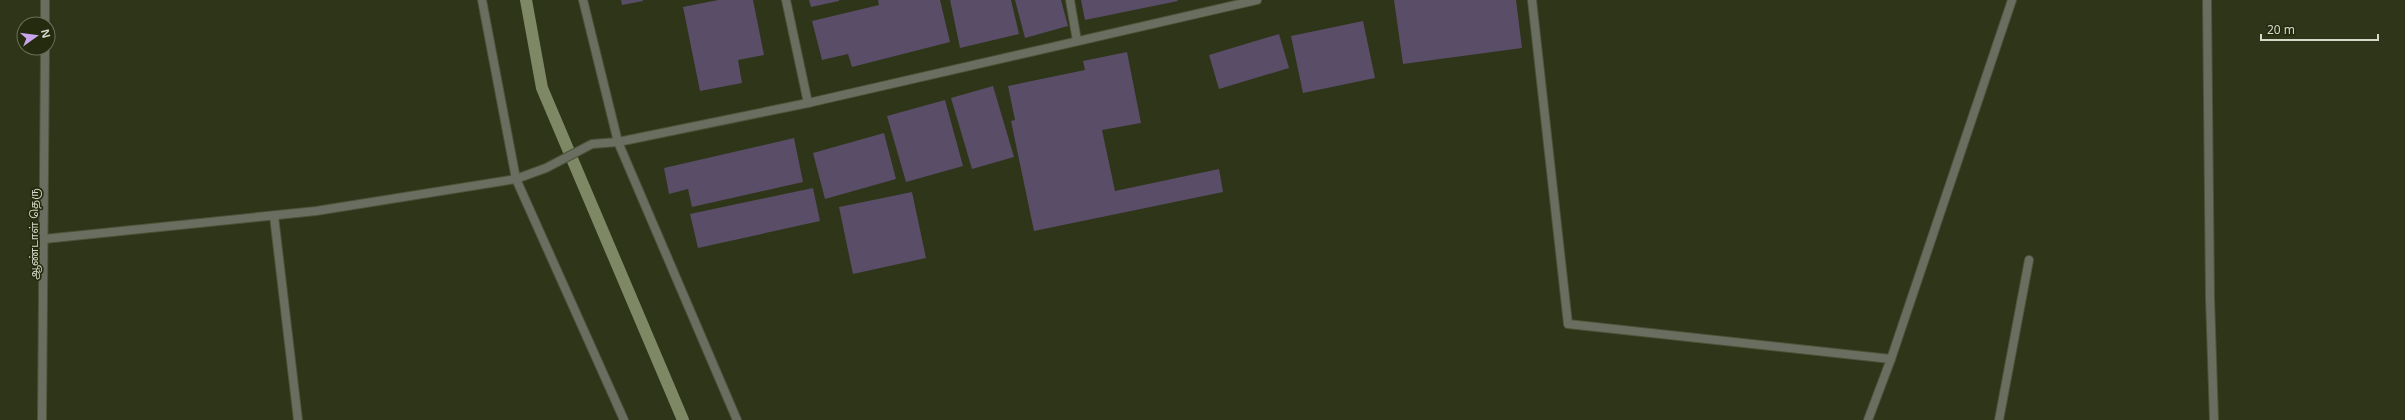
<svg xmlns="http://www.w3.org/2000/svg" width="2405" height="420" viewBox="0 0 2405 420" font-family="'Noto Sans','Noto Sans Tamil',sans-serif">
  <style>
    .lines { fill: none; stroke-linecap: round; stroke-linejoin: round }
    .stream { stroke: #7e8865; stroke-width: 12 }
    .building { fill: #5a4d67 }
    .minor-casing { stroke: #4c5338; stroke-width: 10 }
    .tertiary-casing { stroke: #4c5338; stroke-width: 10 }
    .minor { stroke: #6a6e61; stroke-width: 8 }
    .tertiary { stroke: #6a6e61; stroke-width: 8 }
    .labels { text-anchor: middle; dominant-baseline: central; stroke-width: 3.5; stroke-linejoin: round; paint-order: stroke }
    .street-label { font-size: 11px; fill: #d4d9c8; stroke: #242b0f }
  </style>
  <rect width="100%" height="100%" fill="#2e3519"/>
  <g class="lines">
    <polyline class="stream" points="526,0 542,88 683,420"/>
  </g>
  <g class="building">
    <polygon points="621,0 643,0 643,1 622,5"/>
    <polygon points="718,0 753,0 764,55 738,60 742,83 700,91 683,7"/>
    <polygon points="809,0 839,0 839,1 811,7"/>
    <polygon points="878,0 940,0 950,42 852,67 848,54 822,60 812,21 879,5"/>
    <polygon points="950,0 1011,0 1019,34 960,48"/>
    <polygon points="1015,0 1061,0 1068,26 1025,38"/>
    <polygon points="1081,0 1177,0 1178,1 1085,20"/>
    <polygon points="1394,0 1516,0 1522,48 1403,64"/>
    <polygon points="1363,21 1375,78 1303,93 1291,36"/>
    <polygon points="1279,34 1289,68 1219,89 1209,55"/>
    <polygon points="1127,52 1141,123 1102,130 1115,191 1219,169 1223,192 1034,231 1011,121 1015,120 1008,86 1085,70 1083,61"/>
    <polygon points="993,86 1014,157 972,169 951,98"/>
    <polygon points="945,100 963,166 906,182 887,116"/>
    <polygon points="884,133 896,179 825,199 813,153"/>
    <polygon points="794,138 803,182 692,207 688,189 669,194 664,168"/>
    <polygon points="813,188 820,221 698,248 690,214"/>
    <polygon points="912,192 926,258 853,274 839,207"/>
  </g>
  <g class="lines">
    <g class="minor-casing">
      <g id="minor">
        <polyline points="583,0 618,142 737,420"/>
        <polyline points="786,0 808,103"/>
        <polyline points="1070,0 1077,41"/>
        <polyline points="1532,0 1568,324 1891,359 2012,0"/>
        <polyline points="2207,0 2210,298 2214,420"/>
        <polyline points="274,216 298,420"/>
        <polyline points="44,239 316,211 516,179 546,168 592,144 618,142 808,103 1257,0"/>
        <polyline points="1868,420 1891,359"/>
        <polyline points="1999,420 2029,260"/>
      </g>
    </g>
    <g class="tertiary-casing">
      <g id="tertiary">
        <polyline points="482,0 516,179 624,420"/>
        <polyline points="45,24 45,0"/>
        <polyline points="42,420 45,48"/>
      </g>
    </g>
    <use href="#minor" class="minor"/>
    <use href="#tertiary" class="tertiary"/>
  </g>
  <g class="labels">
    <g class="street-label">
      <text transform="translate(33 234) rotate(-90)">ஆண்டாள் தெரு</text>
    </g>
  </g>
  <g transform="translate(36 36) rotate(76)"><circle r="19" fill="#242b0f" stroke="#6a7159"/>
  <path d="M0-3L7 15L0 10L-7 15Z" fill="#c9a5ee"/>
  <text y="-6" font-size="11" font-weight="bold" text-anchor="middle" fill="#d4d9c8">N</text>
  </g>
  <path d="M2261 34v6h117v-6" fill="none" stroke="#d4d9c8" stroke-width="2"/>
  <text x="2267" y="34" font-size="12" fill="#d4d9c8" stroke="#242b0f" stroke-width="3" paint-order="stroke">20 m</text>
</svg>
